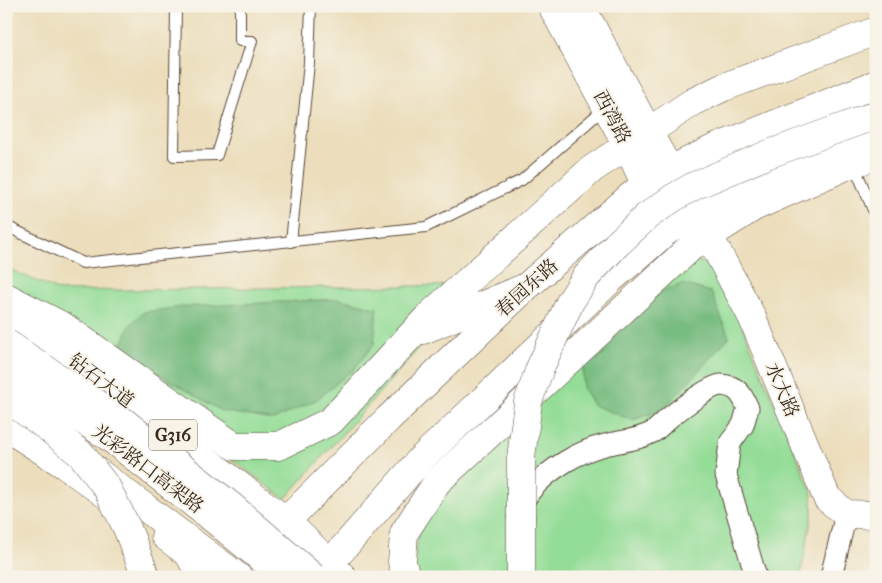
<svg xmlns="http://www.w3.org/2000/svg" width="882" height="583" viewBox="0 0 882 583" font-family="'IM FELL French Canon','Noto Serif SC',serif">
  <style>
    .green { fill: #94dd98; stroke: #68845b }
    .forest { fill: #77bc80; stroke: #59734f }
    .lines { fill: none; stroke-linecap: round; stroke-linejoin: round }
    .lane-casing { stroke: #564536; stroke-width: 12 }
    .street-casing { stroke: #564536; stroke-width: 23 }
    .secondary-casing { stroke: #564536; stroke-width: 29 }
    .primary-casing { stroke: #564536; stroke-width: 29 }
    .highway-casing { stroke: #564536; stroke-width: 29 }
    .lane { stroke: #fff; stroke-width: 10 }
    .street { stroke: #fff; stroke-width: 21 }
    .secondary { stroke: #fff; stroke-width: 28 }
    .primary { stroke: #fff; stroke-width: 28 }
    .highway { stroke: #fff; stroke-width: 28 }
    .highway-bridge-casing { stroke: #564536; stroke-width: 29; stroke-linecap: butt }
    .highway-bridge { stroke: #fff; stroke-width: 28 }
    .labels { text-anchor: middle; dominant-baseline: central; stroke-width: 4; stroke-linejoin: round; paint-order: stroke }
    .shield { fill: #f7f3e8; stroke: #73665b; stroke-width: 1 }
    .shield-label { font-size: 18px; font-weight: bold; fill: #3b2a1e }
    .street-label { font-size: 19px; fill: #3b2a1e; stroke: #f7f3e8 }
  </style>
  <rect width="100%" height="100%" fill="#f7f3e8"/>
  <filter id="ink" filterUnits="userSpaceOnUse"><feTurbulence type="fractalNoise" baseFrequency=".02" numOctaves="2"/><feDisplacementMap in="SourceGraphic" scale="10" xChannelSelector="R" yChannelSelector="G"/><feConvolveMatrix kernelMatrix="1 2 1 2 8 2 1 2 1" color-interpolation-filters="sRGB"/></filter>
  <filter id="wash" filterUnits="userSpaceOnUse"><feTurbulence type="fractalNoise" baseFrequency=".0096" numOctaves="4" result="noise"/><feDisplacementMap in="SourceGraphic" scale="20" xChannelSelector="R" yChannelSelector="G"/><feGaussianBlur stdDeviation="1.12" result="paint"/><feColorMatrix in="noise" values="0 0 0 0 0 0 0 0 0 0 0 0 0 0 0 0 0 1.4 0 .05"/><feComposite in="paint" operator="in"/></filter>
  <g filter="url(#wash)">
    <rect width="100%" height="100%" fill="#ecdebc"/>
    <g class="green">
      <polygon points="693,259 708,264 726,287 812,493 812,516 800,577 412,577 421,515"/>
      <polygon points="6,268 60,291 475,285 285,499 93,355 6,313"/>
    </g>
    <g class="forest">
      <polygon points="682,284 711,292 729,337 663,410 632,420 593,405 583,388 583,367 662,291"/>
      <polygon points="339,299 377,308 374,344 355,368 316,400 273,420 221,411 138,361 122,344 130,325 144,312 182,307"/>
    </g>
  </g>
  <g filter="url(#ink)">
    <g class="lines">
      <g class="lane-casing">
        <g id="lane">
          <polyline points="176,6 174,156 217,155 252,41 240,41 240,6"/>
          <polyline points="854,165 876,217"/>
          <polyline points="6,226 83,263 426,227 522,180 606,107"/>
          <polyline points="291,242 309,63 311,6"/>
        </g>
      </g>
      <g class="street-casing">
        <g id="street">
          <path d="M520,506C524,501 527,495 531,490C549,469 579,451 605,445C621,441 639,440 653,432C659,428 664,422 670,417C680,409 711,385 721,385C738,386 742,395 748,408L743,425L730,443L726,475L756,577"/>
          <polyline points="831,577 846,514"/>
        </g>
      </g>
      <g class="secondary-casing">
        <g id="secondary">
          <polyline points="552,6 627,145 645,184 657,204"/>
          <polyline points="581,6 657,148 682,191"/>
          <polyline points="853,163 876,156"/>
          <polyline points="709,236 752,317 827,498 846,514 876,515"/>
          <polyline points="6,297 64,327 234,446 279,446 331,421 429,316 592,169 693,102 724,87 876,31"/>
          <polyline points="423,330 524,288"/>
          <polyline points="6,427 65,465 111,498"/>
          <polyline points="165,536 189,554 201,577"/>
          <polyline points="406,577 402,562 404,533 437,482 691,247 754,207 853,163 849,148"/>
        </g>
      </g>
      <g class="primary-casing">
        <g id="primary">
          <polyline points="270,539 286,521 388,419 525,288 645,184 670,170 713,149 876,84"/>
          <polyline points="318,577 421,459 611,279 670,228 729,194 876,138"/>
        </g>
      </g>
      <g class="highway-casing">
        <g id="highway">
          <polyline points="6,320 61,350 286,521 343,577"/>
          <polyline points="95,470 238,577"/>
          <polyline points="521,519 521,577"/>
        </g>
      </g>
      <use href="#lane" class="lane"/>
      <use href="#street" class="street"/>
      <use href="#secondary" class="secondary"/>
      <use href="#primary" class="primary"/>
      <use href="#highway" class="highway"/>
      <g class="highway-bridge-casing">
        <g id="highway-bridge">
          <polyline points="6,343 120,419 231,506 313,577"/>
          <polyline points="6,371 109,437 216,521 284,577"/>
          <polyline points="6,398 47,427 82,455 107,488 127,528 146,577"/>
          <polyline points="521,519 521,458 528,402 540,368 570,302 586,277 616,245 646,217 673,198 694,186 769,154 876,115"/>
        </g>
      </g>
      <use href="#highway-bridge" class="highway-bridge"/>
    </g>
  </g>
  <g class="labels">
    <rect class="shield" x="149" y="419.5" width="48" height="31" rx="4"/>
    <g class="shield-label">
      <text x="173" y="435">G316</text>
    </g>
    <g class="street-label">
      <text transform="translate(612 117) rotate(62)">西湾路</text>
      <text transform="translate(527 288) rotate(-42)">春园东路</text>
      <text transform="translate(101 381) rotate(37)">钻石大道</text>
      <text transform="translate(782 390) rotate(67)">水大路</text>
      <text transform="translate(148 469) rotate(37)">光彩路口高架路</text>
    </g>
  </g>
  <rect width="882" height="583" fill="none" stroke="#f7f3e8" stroke-width="25"/>
</svg>
